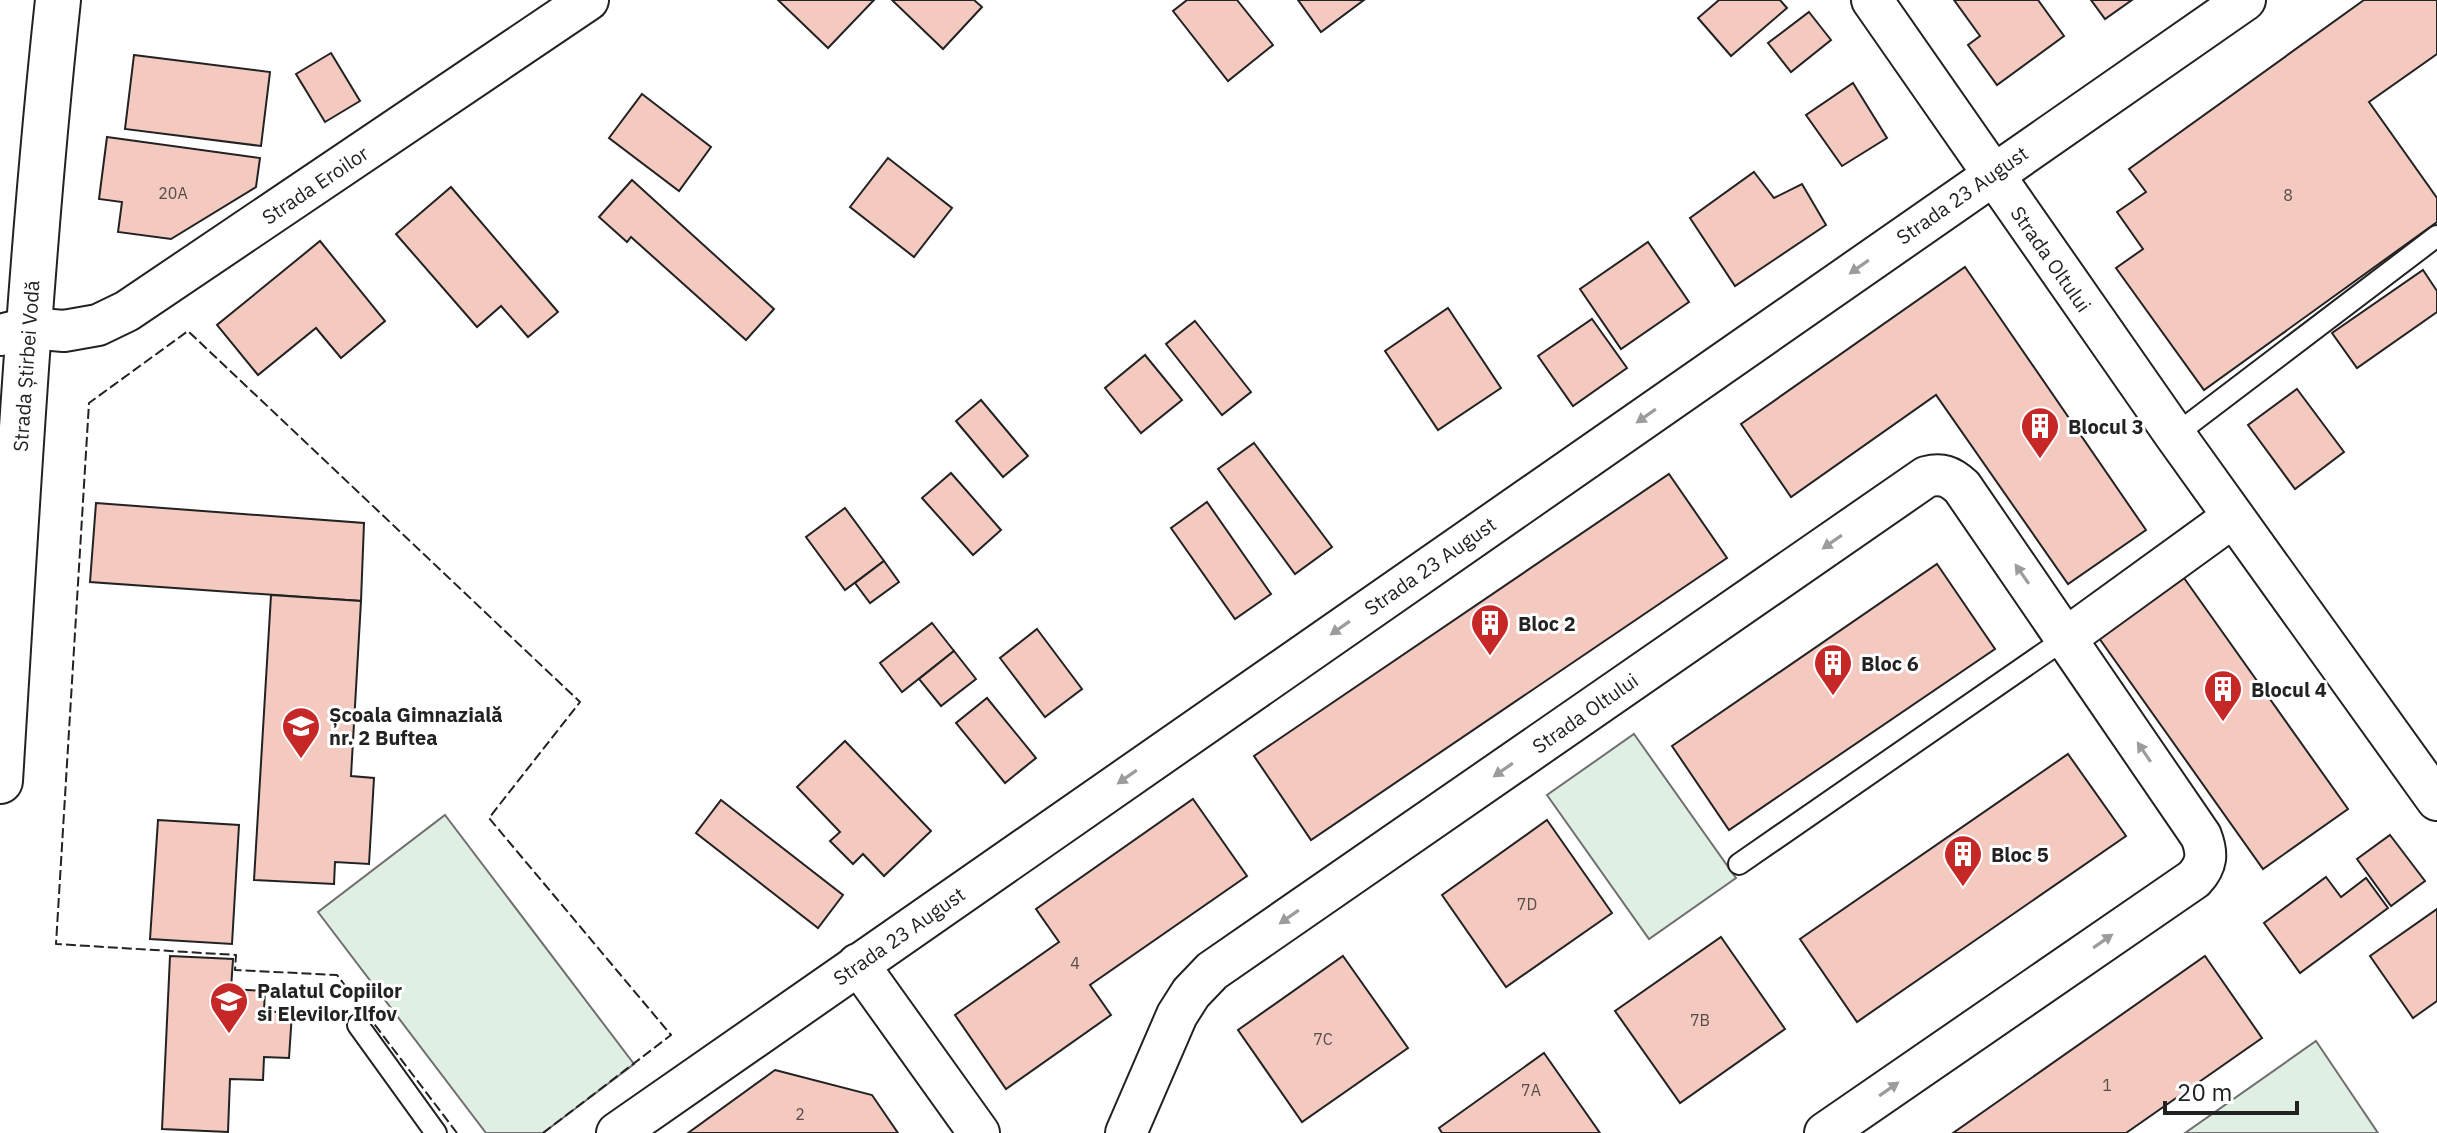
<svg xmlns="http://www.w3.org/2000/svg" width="2437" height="1133" viewBox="0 0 2437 1133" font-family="'IBM Plex Sans',sans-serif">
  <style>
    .green { fill: #e0efe3; stroke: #6f6f6f; stroke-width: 2 }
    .building { fill: #f3c9c0; stroke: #222; stroke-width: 2 }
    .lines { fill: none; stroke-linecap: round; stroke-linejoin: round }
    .service-casing { stroke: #222; stroke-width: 24 }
    .minor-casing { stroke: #222; stroke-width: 44 }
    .tertiary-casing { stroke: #222; stroke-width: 48 }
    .service { stroke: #fff; stroke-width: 20 }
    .minor { stroke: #fff; stroke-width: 40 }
    .tertiary { stroke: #fff; stroke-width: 44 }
    .fence { stroke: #222; stroke-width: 2; stroke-dasharray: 10 4; stroke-linecap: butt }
    .oneway { fill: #9c9c9c }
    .labels { text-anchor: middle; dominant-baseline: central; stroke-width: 6; stroke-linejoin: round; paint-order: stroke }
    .number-label { font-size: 16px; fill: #564c4a }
    .street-label { font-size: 20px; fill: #222; stroke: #fff }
    .poi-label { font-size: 20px; font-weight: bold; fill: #222; stroke: #fff; text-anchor: start }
  </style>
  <rect width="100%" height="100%" fill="#fff"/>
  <g class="green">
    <polygon points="1634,734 1736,878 1649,939 1547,795"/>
    <polygon points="445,815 634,1064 543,1133 486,1133 318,912"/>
    <polygon points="2316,1041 2378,1133 2185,1133"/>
  </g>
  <g class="building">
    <polygon points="778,0 874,0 828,48"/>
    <polygon points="892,0 974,0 982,7 943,49"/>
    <polygon points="1187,0 1237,0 1273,45 1228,81 1173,11"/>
    <polygon points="1298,0 1364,0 1321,32"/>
    <polygon points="1719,0 1780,0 1787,8 1731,56 1698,18"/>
    <polygon points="1954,0 2038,0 2064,36 1997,85 1968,45 1980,36"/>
    <polygon points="2091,0 2132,0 2105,19"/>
    <polygon points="2364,0 2437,0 2437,54 2369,102 2437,198 2437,222 2204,390 2116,268 2143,249 2117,212 2146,192 2129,169"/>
    <polygon points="1809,12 1831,40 1791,72 1768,43"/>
    <polygon points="331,53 360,101 325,122 296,74"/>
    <polygon points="134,55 270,72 261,146 125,129"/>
    <polygon points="1853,83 1887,138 1842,166 1806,115"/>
    <polygon points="642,94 711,147 679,191 609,138"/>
    <polygon points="107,137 260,158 256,187 171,239 118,232 122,202 99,199"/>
    <polygon points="888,158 952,208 914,257 850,207"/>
    <polygon points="1754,172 1774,198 1802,184 1826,225 1735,286 1690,218"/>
    <polygon points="632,180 774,309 746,340 631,237 627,242 599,217"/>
    <polygon points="451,187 558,312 528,337 501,306 477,327 396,234"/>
    <polygon points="320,241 385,321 341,358 316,328 258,375 217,325"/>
    <polygon points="1648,242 1689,302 1621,349 1580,289"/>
    <polygon points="1965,267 2146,530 2068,584 1936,395 1791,497 1741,424"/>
    <polygon points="2423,270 2437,291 2437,312 2357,368 2332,333"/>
    <polygon points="1448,308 1501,388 1438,430 1385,351"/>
    <polygon points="1592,319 1627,368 1573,406 1538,356"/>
    <polygon points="1195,321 1251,392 1222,415 1166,344"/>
    <polygon points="1145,355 1182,400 1141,433 1105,388"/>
    <polygon points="2297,389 2344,452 2295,489 2248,425"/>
    <polygon points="981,400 1028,456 1003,477 956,421"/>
    <polygon points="1254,443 1332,547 1295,574 1218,469"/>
    <polygon points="951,473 1001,530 973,555 922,498"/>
    <polygon points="1669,474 1727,558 1311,840 1254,756"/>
    <polygon points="1207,502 1271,594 1235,619 1171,528"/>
    <polygon points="96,503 364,523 361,601 90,582"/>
    <polygon points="845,508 884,561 845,590 806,537"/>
    <polygon points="884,561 899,582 870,603 855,583"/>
    <polygon points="1937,564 1995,649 1729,830 1672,746"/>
    <polygon points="2184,578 2348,809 2263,869 2099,638"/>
    <polygon points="271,595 361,601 351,776 374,778 369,864 335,862 334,884 254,880"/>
    <polygon points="932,623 954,651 902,692 880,663"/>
    <polygon points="1037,629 1082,689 1045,717 1000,658"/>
    <polygon points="954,651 976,679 941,706 919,679"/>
    <polygon points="987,698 1036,758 1005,783 956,723"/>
    <polygon points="845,741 931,831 884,876 863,854 853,864 830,841 840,832 797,787"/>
    <polygon points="2068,754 2126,836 1857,1022 1800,939"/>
    <polygon points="1193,799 1247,876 1090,985 1111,1015 1006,1089 955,1015 1059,942 1036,909"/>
    <polygon points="721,800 843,895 818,928 696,833"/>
    <polygon points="158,820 239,825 232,944 150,939"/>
    <polygon points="1547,820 1612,913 1506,987 1442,895"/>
    <polygon points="2390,835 2425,881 2391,906 2357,859"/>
    <polygon points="2326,877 2341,897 2366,878 2388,908 2300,973 2264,923"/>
    <polygon points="2437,909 2437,1001 2413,1018 2370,956"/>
    <polygon points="1721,937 1785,1029 1680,1103 1615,1011"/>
    <polygon points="170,956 233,959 231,989 265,991 264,1011 292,1013 289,1058 264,1057 263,1080 230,1079 228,1132 162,1129"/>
    <polygon points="1343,956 1408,1048 1302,1122 1238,1030"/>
    <polygon points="2205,956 2262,1038 2126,1133 1953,1133"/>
    <polygon points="1544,1053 1600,1133 1442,1133 1439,1128"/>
    <polygon points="775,1070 872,1095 898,1133 688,1133"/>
  </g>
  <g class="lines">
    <g class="service-casing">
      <g id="service">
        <polyline points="2175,435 2437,236"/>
        <polyline points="1739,864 2066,638"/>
        <polyline points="358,1025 436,1133"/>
      </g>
    </g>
    <g class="minor-casing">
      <g id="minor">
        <polyline points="1872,0 2175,435 2437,800"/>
        <polyline points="0,335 28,328 64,331 98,325 127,311 588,0"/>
        <polyline points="2066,638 2233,517"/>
        <polyline points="858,964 979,1133"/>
        <polyline points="617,1133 2245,0"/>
        <path d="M1126,1133L1177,1015L1191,993L1212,971L1926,477C1942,473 1950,476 1962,487L2201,836C2208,854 2207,865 2194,879L1825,1133"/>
      </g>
    </g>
    <g class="tertiary-casing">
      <path id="tertiary" d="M0,781C16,520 30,260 58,0"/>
    </g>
    <use href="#service" class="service"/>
    <use href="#minor" class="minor"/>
    <use href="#tertiary" class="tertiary"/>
    <polyline class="fence" points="457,1133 337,975 235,970 236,955 56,944 89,403 188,331 580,702 489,818 671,1035 543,1133"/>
  </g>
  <defs><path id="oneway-solid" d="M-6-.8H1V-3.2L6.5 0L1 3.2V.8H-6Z" transform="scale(2)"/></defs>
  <g class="oneway">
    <use href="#oneway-solid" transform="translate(1859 267) rotate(145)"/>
    <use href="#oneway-solid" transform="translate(1646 416) rotate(145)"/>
    <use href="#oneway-solid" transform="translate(1832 542) rotate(145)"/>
    <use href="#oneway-solid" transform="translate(2022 574) rotate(-125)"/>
    <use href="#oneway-solid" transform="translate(1340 628) rotate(145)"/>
    <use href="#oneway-solid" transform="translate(2144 752) rotate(-124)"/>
    <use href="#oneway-solid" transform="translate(1503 770) rotate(145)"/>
    <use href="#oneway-solid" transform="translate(1127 777) rotate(145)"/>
    <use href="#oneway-solid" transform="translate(1289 917) rotate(145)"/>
    <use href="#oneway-solid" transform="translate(2103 941) rotate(-35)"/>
    <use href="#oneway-solid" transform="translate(1889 1089) rotate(-35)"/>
  </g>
  <defs>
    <g id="building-pin" transform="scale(2)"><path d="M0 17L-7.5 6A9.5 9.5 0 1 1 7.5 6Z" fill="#c62828" stroke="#fff"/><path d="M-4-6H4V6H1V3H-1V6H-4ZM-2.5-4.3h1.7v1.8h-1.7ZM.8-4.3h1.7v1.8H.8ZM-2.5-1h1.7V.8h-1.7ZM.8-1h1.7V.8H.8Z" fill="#fff"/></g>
    <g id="school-pin" transform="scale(2)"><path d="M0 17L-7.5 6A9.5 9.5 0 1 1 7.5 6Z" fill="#c62828" stroke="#fff"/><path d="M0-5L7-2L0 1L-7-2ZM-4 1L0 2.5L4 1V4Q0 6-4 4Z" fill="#fff"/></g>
  </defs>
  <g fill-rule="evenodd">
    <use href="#building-pin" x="2040" y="426"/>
    <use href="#building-pin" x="1490" y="623"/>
    <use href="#building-pin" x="1833" y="663"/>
    <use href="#building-pin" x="2223" y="689"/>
    <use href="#school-pin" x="301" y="726"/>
    <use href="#building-pin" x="1963" y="854"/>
    <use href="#school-pin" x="229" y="1001"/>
  </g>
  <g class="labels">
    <g class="number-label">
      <text x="173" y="193">20A</text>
      <text x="2288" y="195">8</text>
      <text x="1527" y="904">7D</text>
      <text x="1075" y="963">4</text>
      <text x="1700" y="1020">7B</text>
      <text x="1323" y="1039">7C</text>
      <text x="2107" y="1085">1</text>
      <text x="1531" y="1090">7A</text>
      <text x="800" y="1114">2</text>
    </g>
    <g class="street-label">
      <text transform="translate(315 185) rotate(-34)">Strada Eroilor</text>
      <text transform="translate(1962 195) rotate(-35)">Strada 23 August</text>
      <text transform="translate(2051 259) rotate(55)">Strada Oltului</text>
      <text transform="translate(26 366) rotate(-86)">Strada Știrbei Vodă</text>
      <text transform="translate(1430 566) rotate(-35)">Strada 23 August</text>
      <text transform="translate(1585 713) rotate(-35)">Strada Oltului</text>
      <text transform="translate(899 936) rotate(-35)">Strada 23 August</text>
    </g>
    <g class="poi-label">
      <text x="2068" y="426">Blocul 3</text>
      <text x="1518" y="623">Bloc 2</text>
      <text x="1861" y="663">Bloc 6</text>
      <text x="2251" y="689">Blocul 4</text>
      <text x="329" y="714">Școala Gimnazială<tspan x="329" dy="23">nr. 2 Buftea</tspan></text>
      <text x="1991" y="854">Bloc 5</text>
      <text x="257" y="990">Palatul Copiilor<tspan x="257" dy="23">si Elevilor Ilfov</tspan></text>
    </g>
  </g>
  <path d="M2165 1101v12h132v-12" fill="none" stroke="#222222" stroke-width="4"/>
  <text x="2177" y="1101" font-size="24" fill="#222222" stroke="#ffffff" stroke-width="6" paint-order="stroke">20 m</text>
</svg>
